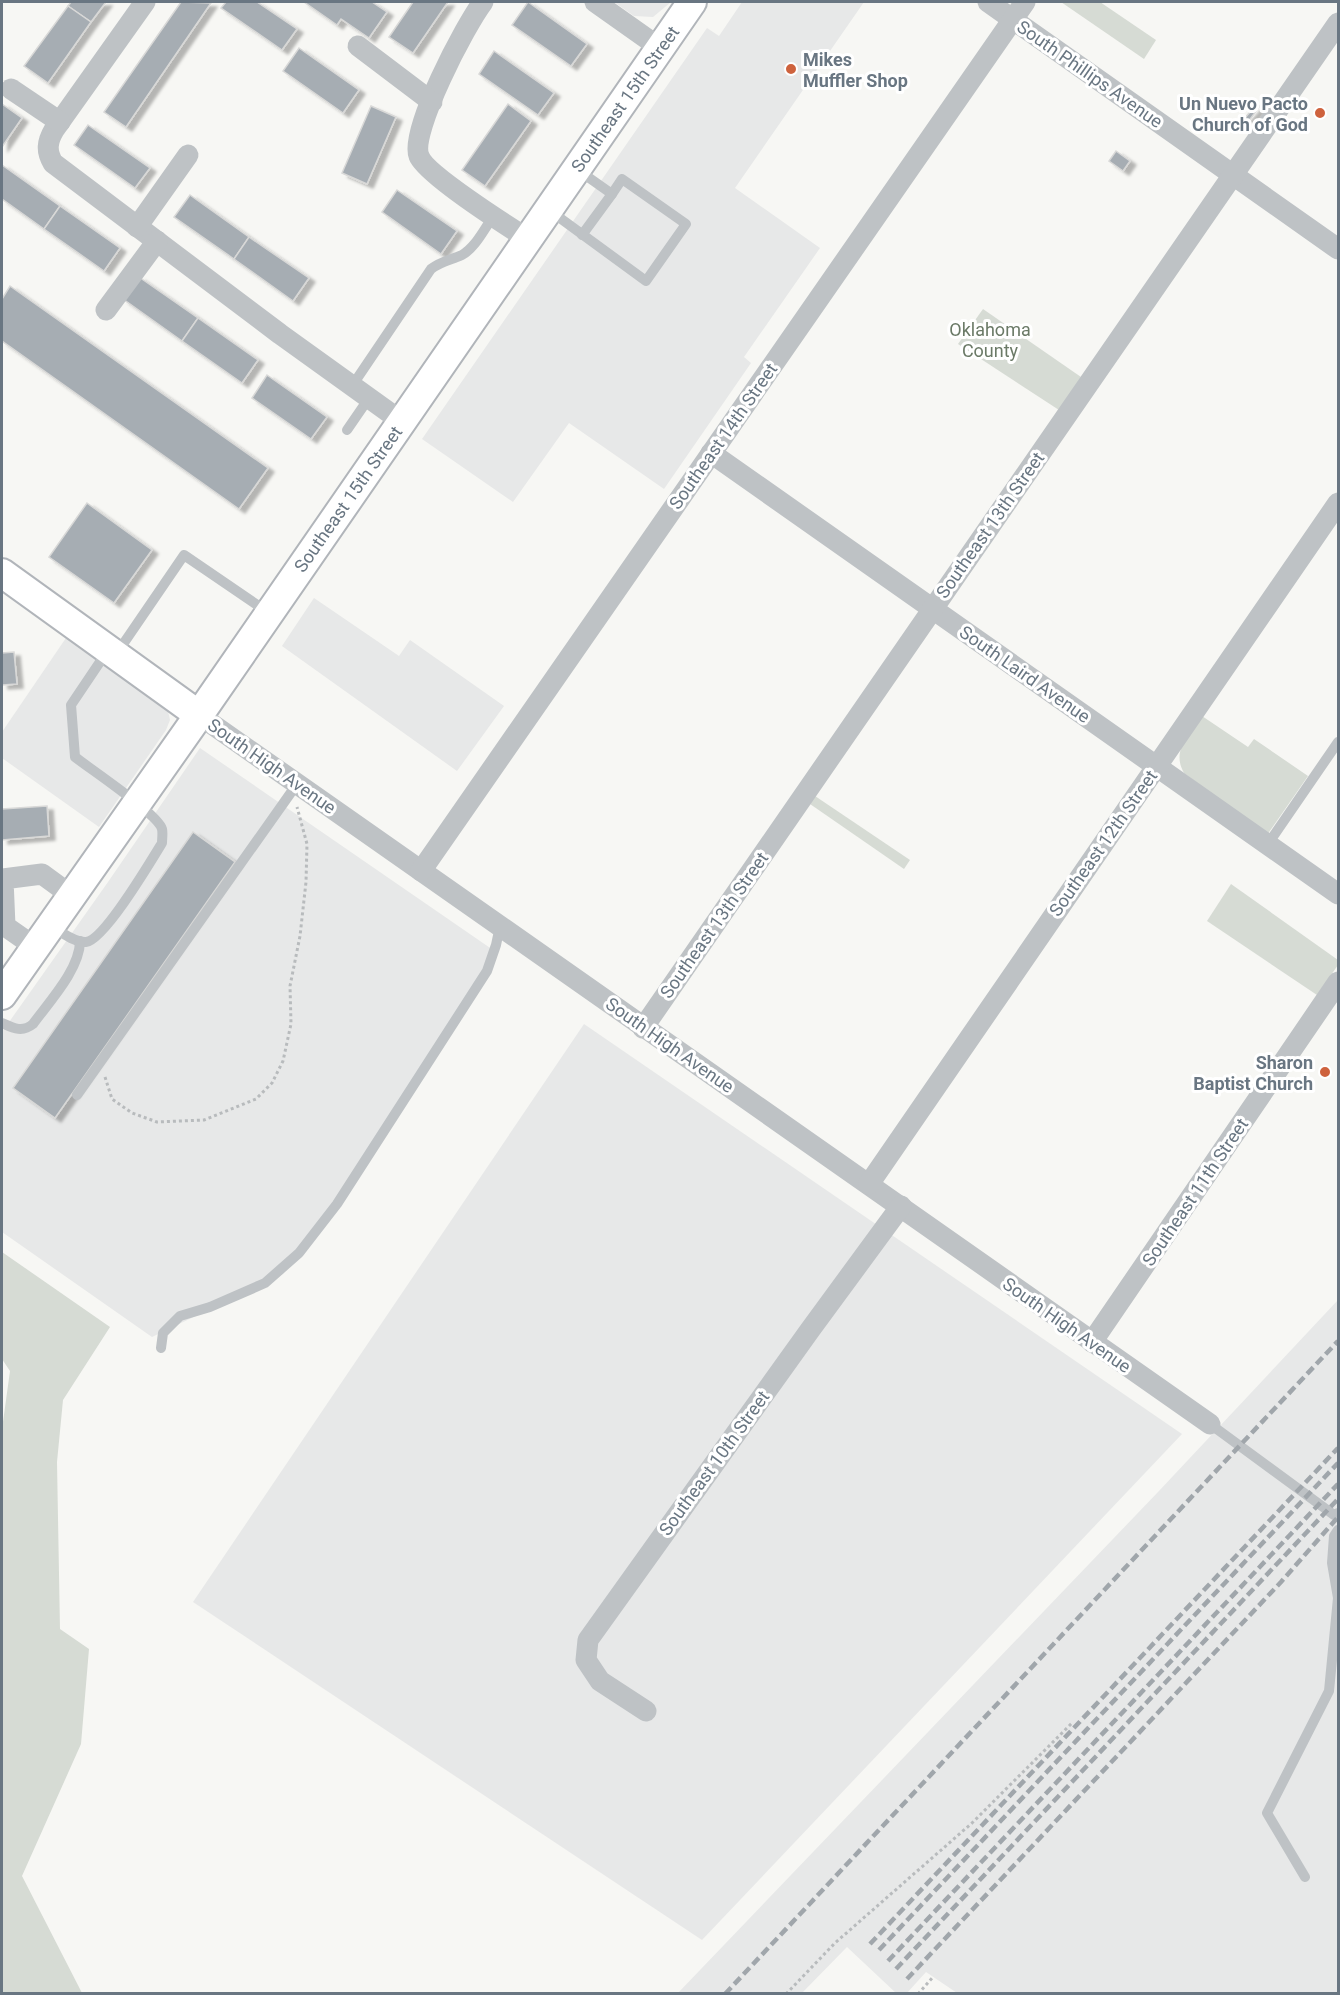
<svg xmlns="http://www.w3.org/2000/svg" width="1340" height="1995" viewBox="0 0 1340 1995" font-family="Roboto,sans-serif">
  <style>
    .built { fill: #e7e8e8 }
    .green { fill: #d6dbd4 }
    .building { fill: #a6adb3; stroke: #d8d8d7; stroke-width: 1.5; filter: url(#shadow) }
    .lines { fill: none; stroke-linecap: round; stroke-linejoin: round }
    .secondary-casing { stroke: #b1b5ba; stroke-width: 32 }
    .path { stroke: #b8bbbd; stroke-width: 3; stroke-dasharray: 3 3; stroke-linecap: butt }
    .lane { stroke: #bec2c5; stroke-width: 10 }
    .street { stroke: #bec2c5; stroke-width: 21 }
    .secondary { stroke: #fff; stroke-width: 28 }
    .rail { stroke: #a0a6ab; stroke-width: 4.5; stroke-dasharray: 9 4.5; stroke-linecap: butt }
    .poi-dot { fill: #ce623d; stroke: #fff; stroke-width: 2 }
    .labels { text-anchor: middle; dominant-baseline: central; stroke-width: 6; stroke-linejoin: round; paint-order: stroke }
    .poi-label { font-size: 18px; font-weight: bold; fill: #697682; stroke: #fff; text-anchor: end }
    .street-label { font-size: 18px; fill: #697682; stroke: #fff }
    .park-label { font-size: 18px; fill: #6b7a67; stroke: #fff }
  </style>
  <defs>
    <filter id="shadow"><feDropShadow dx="6" dy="4" stdDeviation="1.5" flood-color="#0004"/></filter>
  </defs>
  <rect width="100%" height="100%" fill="#f7f7f4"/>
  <g class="built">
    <polygon points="614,2 671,2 653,17 634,16"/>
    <polygon points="742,2 864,2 735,188 820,248 744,357 751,363 664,489 569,423 513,502 422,439 707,28 719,36"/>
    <polygon points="314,598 399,656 410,640 504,706 457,771 282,646"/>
    <polygon points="68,635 161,703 168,711 170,720 166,730 99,827 2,758 2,732"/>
    <polygon points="200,748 496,952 369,1152 283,1274 152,1337 2,1232 2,1032 108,882"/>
    <polygon points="584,1024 1182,1434 702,1940 193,1602"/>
    <polygon points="1338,1300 1338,1993 957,1993 926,1972 907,1993 896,1993 847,1947 802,1993 677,1994 1158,1492"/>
  </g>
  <g class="green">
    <polygon points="1061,2 1100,2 1156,40 1144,59"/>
    <polygon points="983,309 1081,377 1059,410 958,344"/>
    <path d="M1202,716L1248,747L1254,739L1308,776L1267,835L1184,773C1171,750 1189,736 1202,716Z"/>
    <polygon points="815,796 910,860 904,869 810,804"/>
    <polygon points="1231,884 1338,960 1338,965 1317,995 1207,921"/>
    <polygon points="2,1252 110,1327 63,1400 57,1462 60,1629 89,1649 81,1744 22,1876 82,1993 2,1993 2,1429 10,1371 2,1359"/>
  </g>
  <g class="building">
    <polygon points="71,2 106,2 91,22 68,6"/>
    <polygon points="181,2 211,3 126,127 104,112"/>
    <polygon points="226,2 257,2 297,29 282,50 221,8"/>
    <polygon points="304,2 372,2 387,12 369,38 341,19 337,25"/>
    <polygon points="413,2 448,2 413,53 389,37"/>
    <polygon points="528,2 587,44 571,66 512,25"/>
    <polygon points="68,6 91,22 48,83 24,66"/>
    <polygon points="299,48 359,90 343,113 283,71"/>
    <polygon points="494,51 554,93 538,115 479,74"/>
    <polygon points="2,104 22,118 2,147"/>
    <polygon points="508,104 531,121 485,186 462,170"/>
    <polygon points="1257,104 1260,106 1248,122 1244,119"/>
    <polygon points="371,106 396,117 367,184 342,173"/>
    <polygon points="88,125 150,168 135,188 74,145"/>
    <polygon points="1116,151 1130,161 1123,171 1109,161"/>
    <polygon points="2,165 60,206 44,229 2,199"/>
    <polygon points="397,190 457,231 441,254 382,212"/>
    <polygon points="190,195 249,237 234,259 174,217"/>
    <polygon points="60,206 120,248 104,271 44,229"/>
    <polygon points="249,237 309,278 293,301 234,259"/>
    <polygon points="139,277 198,318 182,341 123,299"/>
    <polygon points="10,286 268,468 239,509 2,341 2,299"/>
    <polygon points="198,318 258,360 242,383 182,341"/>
    <polygon points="267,375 327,417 311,439 252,398"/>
    <polygon points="87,503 152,550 114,603 49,557"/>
    <polygon points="14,652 17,684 2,685 2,653"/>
    <polygon points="47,806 49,836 2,840 2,809"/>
    <polygon points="193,832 235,862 55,1118 13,1088"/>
  </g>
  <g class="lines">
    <g class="secondary-casing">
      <g id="secondary">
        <polyline points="2,573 199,715"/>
        <polyline points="2,995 199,715 692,2"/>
      </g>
    </g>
    <g class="path">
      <polyline points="105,1077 112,1099 132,1113 157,1122 204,1120 256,1099 272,1083 283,1061 291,1024 290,986 300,936 306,882 307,844 297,807"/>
      <polyline points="786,1994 835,1943 972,1823 1072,1723"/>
      <polyline points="918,1994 933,1977"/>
    </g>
    <g class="lane">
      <polyline points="549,210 646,281 686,224 622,179 612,194 578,170"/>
      <polyline points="582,235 612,194"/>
      <path d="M352,386L431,269C441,261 451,260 462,255C476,247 484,229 493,217"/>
      <polyline points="347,430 369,398"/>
      <polyline points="117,653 184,555 269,613"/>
      <polyline points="1268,844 1338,742"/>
      <path d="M52,927C62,932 75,943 86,942C104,940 151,861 162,843C162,839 163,833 162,829C158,814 90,769 75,757L71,705L108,650"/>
      <path d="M2,1023C13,1028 22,1033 33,1024C49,1002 80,969 80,941"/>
      <polyline points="77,1095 297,784"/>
      <polyline points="161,1348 163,1333 180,1316 210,1307 265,1283 299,1253 337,1204 487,971 496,945 500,926"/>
      <polyline points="1210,1424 1334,1515 1338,1513"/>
      <polyline points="1305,1877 1267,1813 1329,1691 1338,1598 1332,1563 1334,1536 1338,1530"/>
    </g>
    <g class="street">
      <path d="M145,2L54,130C47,142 46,151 53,163L280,334L401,421"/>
      <path d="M483,2C466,24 409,132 419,156C425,174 509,227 528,239"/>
      <polyline points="595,2 660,48"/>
      <polyline points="988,2 1338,249"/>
      <polyline points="358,46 432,102"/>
      <polyline points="11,89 60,122"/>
      <polyline points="137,227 188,155"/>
      <polyline points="106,310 157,241"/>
      <polyline points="711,453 1338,894"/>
      <polyline points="199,715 1210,1424"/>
      <polyline points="421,871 1025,2"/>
      <polyline points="35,947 5,926 3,879 42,874 72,896"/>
      <polyline points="643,1028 1338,23"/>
      <polyline points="869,1184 1338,503"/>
      <polyline points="1092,1342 1338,982"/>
      <polyline points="646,1711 600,1681 586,1660 588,1640 810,1330 901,1206"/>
    </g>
    <use href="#secondary" class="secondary"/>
    <g class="rail">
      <polyline points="870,1944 1338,1448"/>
      <polyline points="879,1950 1338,1463"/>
      <polyline points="888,1961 1338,1484"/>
      <polyline points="896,1969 1338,1499"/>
      <polyline points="907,1979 1281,1582 1338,1517"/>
      <polyline points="725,1994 1338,1341"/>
    </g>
  </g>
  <g class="poi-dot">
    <circle cx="791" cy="69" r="6"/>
    <circle cx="1320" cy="113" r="6"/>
    <circle cx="1325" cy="1072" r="6"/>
  </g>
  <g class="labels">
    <g class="poi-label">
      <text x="803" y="59" text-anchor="start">Mikes<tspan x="803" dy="21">Muffler Shop</tspan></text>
      <text x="1308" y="103">Un Nuevo Pacto<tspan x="1308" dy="21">Church of God</tspan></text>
      <text x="1313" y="1062">Sharon<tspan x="1313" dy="21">Baptist Church</tspan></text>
    </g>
    <g class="street-label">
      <text transform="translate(1090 74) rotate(35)">South Phillips Avenue</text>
      <text transform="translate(625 99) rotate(-55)">Southeast 15th Street</text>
      <text transform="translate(723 436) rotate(-55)">Southeast 14th Street</text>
      <text transform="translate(348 499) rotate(-55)">Southeast 15th Street</text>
      <text transform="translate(990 525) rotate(-55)">Southeast 13th Street</text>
      <text transform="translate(1025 674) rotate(35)">South Laird Avenue</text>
      <text transform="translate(272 766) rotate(35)">South High Avenue</text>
      <text transform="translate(1103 843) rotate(-55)">Southeast 12th Street</text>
      <text transform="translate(714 925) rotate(-55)">Southeast 13th Street</text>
      <text transform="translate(670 1045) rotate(35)">South High Avenue</text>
      <text transform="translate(1195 1192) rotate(-56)">Southeast 11th Street</text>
      <text transform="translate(1067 1325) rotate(35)">South High Avenue</text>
      <text transform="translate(714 1463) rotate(-54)">Southeast 10th Street</text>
    </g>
    <g class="park-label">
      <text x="990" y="329">Oklahoma<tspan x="990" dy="21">County</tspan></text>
    </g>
  </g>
  <rect width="1340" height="1995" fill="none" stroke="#697682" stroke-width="6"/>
</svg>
